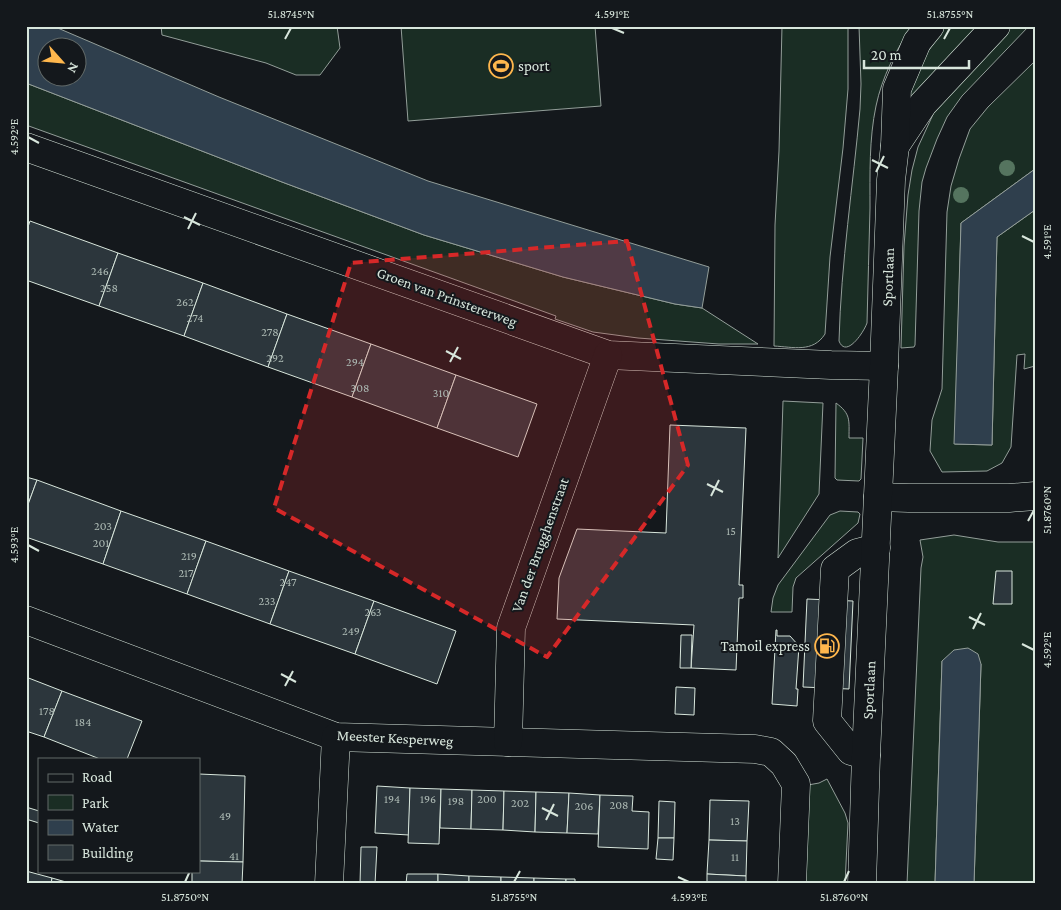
<svg xmlns="http://www.w3.org/2000/svg" width="1061" height="910" viewBox="0 0 1061 910" font-family="'Crimson Pro',serif">
  <style>
    .green { fill: #1a2d24; stroke: #939e99 }
    .water { fill: #2f3f4d; stroke: #939e99; fill-rule: evenodd }
    .building { fill: #2c363c; stroke: #d8e6dc }
    .lines { fill: none; stroke-linecap: round; stroke-linejoin: round }
    .minor-casing { stroke: #d8e6dc; stroke-width: 29 }
    .minor { stroke: #14181c; stroke-width: 28 }
    .tree { fill: #55745f }
    .marked { fill: #d62828; fill-opacity: 0.2; stroke: #d62828; stroke-width: 4; stroke-dasharray: 10 6; stroke-linejoin: round }
    .ticks { fill: none; stroke: #d8e6dc; stroke-width: 2 }
    .labels { text-anchor: middle; dominant-baseline: central; stroke-width: 4; stroke-linejoin: round; paint-order: stroke }
    .number-label { font-size: 12px; fill: #adbab4 }
    .poi-label { font-size: 15px; fill: #d8e6dc; stroke: #14181c; text-anchor: start }
    .street-label { font-size: 15px; fill: #d8e6dc; stroke: #14181c }
    .neatline { fill: none; stroke: #d8e6dc; stroke-width: 2 }
    .ticks-label { font-size: 12px; text-anchor: middle; fill: #d8e6dc }
  </style>
  <rect width="100%" height="100%" fill="#14181c"/>
  <g class="green">
    <polygon points="161,26 337,26 340,48 320,75 296,75 266,63 162,35"/>
    <polygon points="401,26 595,26 601,106 408,121"/>
    <path d="M782,26H848V89L843,148L830,257L825,334C813,353 793,347 774,346L775,225L779,151Z"/>
    <path d="M859,26H912C896,50 882,77 876,106C869,139 870,174 870,208C869,246 868,285 867,323C864,332 846,359 839,341C841,263 853,186 860,109L861,84Z"/>
    <polygon points="946,26 982,26 910,106 901,102 926,54"/>
    <polygon points="1008,26 1029,26 962,96 947,117 937,139 926,168 922,182 919,211 915,345 914,347 901,348 904,246 908,195 912,170 918,147 936,108"/>
    <polygon points="1035,61 1035,169 961,223 955,444 992,445 997,237 1035,210 1035,366 1024,369 1025,354 1017,355 1011,447 1002,463 987,471 942,472 930,451 932,420 942,389 947,212 951,186 959,159 970,129 988,107"/>
    <polygon points="26,83 282,182 424,235 563,277 675,304 702,308 758,344 719,344 638,338 593,332 555,319 556,316 26,125"/>
    <polygon points="783,401 823,403 819,494 778,558"/>
    <path d="M836,403C851,414 849,420 849,438H863L861,479L859,481L837,480L835,478Z"/>
    <polygon points="840,511 858,512 860,514 858,523 796,578 793,587 792,612 771,612 773,598 778,585 830,515"/>
    <polygon points="954,535 998,542 1035,542 1035,884 974,884 981,664 942,661 935,884 907,884 921,568 923,557 920,540"/>
    <polygon points="827,779 845,813 848,823 845,884 805,884 808,785 819,783"/>
  </g>
  <g class="water">
    <path d="M26,26H53L219,97L428,181L709,267L702,308L675,304L563,277L424,235L282,182L26,83ZM48,48H78V78H48Z"/>
    <polygon points="1035,169 1035,210 997,237 992,445 954,444 961,223"/>
    <polygon points="968,648 978,654 981,664 974,884 935,884 942,661 954,650"/>
  </g>
  <g class="building">
    <polygon points="30,221 118,253 99,306 26,280 26,233"/>
    <polygon points="118,253 203,283 184,336 99,306"/>
    <polygon points="203,283 287,314 268,367 184,336"/>
    <polygon points="287,314 371,344 352,397 268,367"/>
    <polygon points="371,344 456,375 437,428 352,397"/>
    <polygon points="456,375 537,404 518,457 437,428"/>
    <polygon points="670,425 746,428 739,585 743,585 743,598 739,598 736,670 691,668 694,625 557,619 559,578 577,529 666,533"/>
    <polygon points="26,477 37,480 26,510"/>
    <polygon points="37,480 121,511 103,564 26,537 26,510"/>
    <polygon points="121,511 206,541 187,594 103,564"/>
    <polygon points="206,541 289,571 270,624 187,594"/>
    <polygon points="289,571 374,601 355,654 270,624"/>
    <polygon points="996,571 1012,571 1012,604 993,604"/>
    <polygon points="807,599 853,601 849,689 803,687"/>
    <polygon points="374,601 456,631 437,684 355,654"/>
    <polygon points="776,630 777,630 777,636 790,636 799,646 796,689 798,689 797,706 772,704"/>
    <polygon points="681,635 692,635 691,668 680,668"/>
    <polygon points="26,677 62,691 44,737 26,731"/>
    <polygon points="676,687 695,688 694,715 675,714"/>
    <polygon points="62,691 142,721 127,759 100,759 44,737"/>
    <polygon points="199,774 245,776 243,862 199,861"/>
    <polygon points="377,786 410,788 409,835 375,833"/>
    <polygon points="410,788 441,789 439,844 408,843"/>
    <polygon points="441,789 472,790 471,829 440,828"/>
    <polygon points="472,790 504,791 503,830 471,829"/>
    <polygon points="504,791 536,792 535,832 503,830"/>
    <polygon points="536,792 569,793 567,833 535,832"/>
    <polygon points="569,793 600,795 598,834 567,833"/>
    <polygon points="600,795 633,796 632,811 649,812 648,849 598,847"/>
    <polygon points="710,800 749,801 747,841 709,840"/>
    <polygon points="659,801 675,802 674,838 658,838"/>
    <polygon points="26,807 39,811 39,823 26,819"/>
    <polygon points="658,838 674,838 673,860 656,859"/>
    <polygon points="709,840 747,841 746,876 707,874"/>
    <polygon points="361,847 377,847 375,884 360,884"/>
    <polygon points="199,861 243,862 242,884 192,884 192,871 199,871"/>
    <polygon points="26,871 52,878 51,884 26,884"/>
    <polygon points="407,874 438,874 438,884 406,884"/>
    <polygon points="438,874 469,876 469,884 438,884"/>
    <polygon points="707,874 746,876 746,884 707,884"/>
    <polygon points="469,876 501,877 501,884 469,884"/>
    <polygon points="501,877 534,878 534,884 501,884"/>
    <polygon points="52,878 73,884 51,884"/>
    <polygon points="534,878 566,879 566,884 534,884"/>
    <polygon points="566,879 575,879 575,883 596,884 566,884"/>
  </g>
  <g class="lines">
    <g class="minor-casing">
      <g id="minor">
        <polyline points="895,146 923,104 996,26"/>
        <polyline points="26,147 608,355 831,365 884,366"/>
        <polyline points="878,497 909,498 1009,498 1035,496"/>
        <polyline points="26,620 336,737 755,749 771,752 784,764 796,784 792,884"/>
        <polyline points="508,742 511,628 608,355"/>
        <polyline points="866,755 851,751 827,721 835,569 857,553 876,548"/>
        <polyline points="329,884 336,737"/>
        <polyline points="862,884 866,755 884,366 891,180 895,146 897,89 917,42 930,26"/>
      </g>
    </g>
    <use href="#minor" class="minor"/>
  </g>
  <g class="tree">
    <circle cx="1007" cy="168" r="8"/>
    <circle cx="961" cy="195" r="8"/>
  </g>
  <path class="marked" d="M627,241L688,465L547,657L274,508L351,263Z"/>
  <path class="ticks" d="M612,28L624,33M285,39L291,28M944,39L950,28M28,137L39,143M872,160L888,168M876,172L884,156M184,217L200,225M188,229L196,213M1022,236L1034,242M446,351L461,359M450,362L458,347M707,484L723,492M711,496L719,480M1028,521L1034,510M28,545L39,551M969,617L985,625M973,629L981,613M1022,644L1034,650M281,674L296,682M285,686L293,671M542,808L558,816M546,820L554,804M678,877L689,882M185,882L190,871M514,882L520,871M844,882L849,871"/>
  <defs>
    <g id="stadium-ring" transform="scale(1.25)"><circle r="9.5" fill="#14181c" stroke="#ffb74d" stroke-width="1.5"/><path d="M0-5a6.5 5 0 1 0 0 10a6.5 5 0 1 0 0-10ZM-3.5-1.8h7v3.6h-7Z" fill="#ffb74d"/></g>
    <g id="fuel-ring" transform="scale(1.25)"><circle r="9.5" fill="#14181c" stroke="#ffb74d" stroke-width="1.5"/><path d="M-5.5-6h7V0h2V4h1.3V-2.5L3-4.5l.8-.8L6-3V5H2.5V1h-1V6h-7ZM-4.2-4.7v3.2H.2V-4.7Z" fill="#ffb74d"/></g>
  </defs>
  <g fill-rule="evenodd">
    <use href="#stadium-ring" x="501" y="66"/>
    <use href="#fuel-ring" x="827" y="646"/>
  </g>
  <g class="labels">
    <g class="number-label">
      <text x="100" y="271">246</text>
      <text x="109" y="288">258</text>
      <text x="185" y="302">262</text>
      <text x="195" y="318">274</text>
      <text x="270" y="332">278</text>
      <text x="275" y="358">292</text>
      <text x="355" y="362">294</text>
      <text x="360" y="388">308</text>
      <text x="441" y="393">310</text>
      <text x="103" y="526">203</text>
      <text x="731" y="531">15</text>
      <text x="101" y="543">201</text>
      <text x="189" y="556">219</text>
      <text x="186" y="573">217</text>
      <text x="288" y="582">247</text>
      <text x="267" y="601">233</text>
      <text x="373" y="612">263</text>
      <text x="351" y="631">249</text>
      <text x="47" y="711">178</text>
      <text x="83" y="722">184</text>
      <text x="392" y="799">194</text>
      <text x="428" y="799">196</text>
      <text x="487" y="799">200</text>
      <text x="456" y="801">198</text>
      <text x="520" y="803">202</text>
      <text x="619" y="805">208</text>
      <text x="584" y="806">206</text>
      <text x="225" y="816">49</text>
      <text x="735" y="821">13</text>
      <text x="234" y="856">41</text>
      <text x="735" y="857">11</text>
    </g>
    <g class="poi-label">
      <text x="518" y="66">sport</text>
      <text x="810" y="646" text-anchor="end">Tamoil express</text>
    </g>
    <g class="street-label">
      <text transform="translate(888 277) rotate(-88)">Sportlaan</text>
      <text transform="translate(447 297) rotate(20)">Groen van Prinstererweg</text>
      <text transform="translate(540 545) rotate(-70)">Van der Brugghenstraat</text>
      <text transform="translate(869 690) rotate(-87)">Sportlaan</text>
      <text transform="translate(395 738) rotate(3)">Meester Kesperweg</text>
    </g>
  </g>
  <rect width="1061" height="910" fill="none" stroke="#14181c" stroke-width="55"/>
  <rect x="38" y="758" width="162" height="115" fill="#14181c" stroke="#626a69"/>
  <rect x="48" y="774" width="25" height="8" fill="#14181c" stroke="#626a69"/>
  <text x="82" y="782" font-size="15" fill="#d8e6dc">Road</text>
  <rect x="48" y="795" width="25" height="15" fill="#1a2d24" stroke="#626a69"/>
  <text x="82" y="808" font-size="15" fill="#d8e6dc">Park</text>
  <rect x="48" y="820" width="25" height="15" fill="#2f3f4d" stroke="#626a69"/>
  <text x="82" y="832" font-size="15" fill="#d8e6dc">Water</text>
  <rect x="48" y="845" width="25" height="15" fill="#2c363c" stroke="#626a69"/>
  <text x="82" y="858" font-size="15" fill="#d8e6dc">Building</text>
  <g transform="translate(62 62) rotate(117)"><circle r="24" fill="#14181c" stroke="#626a69"/>
  <path d="M0-4L9 19L0 12L-9 19Z" fill="#ffb74d"/>
  <text y="-8" font-size="14" font-weight="bold" text-anchor="middle" fill="#d8e6dc">N</text>
  </g>
  <path d="M864 60v8h105v-8" fill="none" stroke="#d8e6dc" stroke-width="2.5"/>
  <text x="871" y="60" font-size="15" fill="#d8e6dc" stroke="#14181c" stroke-width="4" paint-order="stroke">20 m</text>
  <rect x="28" y="28" width="1006" height="854" class="neatline"/>
  <g class="ticks-label">
    <text x="291" y="18">51.8745°N</text>
    <text x="612" y="18">4.591°E</text>
    <text x="950" y="18">51.8755°N</text>
    <text transform="translate(14 137) rotate(-90)" y="4">4.592°E</text>
    <text transform="translate(1047 242) rotate(-90)" y="4">4.591°E</text>
    <text transform="translate(1047 510) rotate(-90)" y="4">51.8760°N</text>
    <text transform="translate(14 545) rotate(-90)" y="4">4.593°E</text>
    <text transform="translate(1047 650) rotate(-90)" y="4">4.592°E</text>
    <text x="185" y="901">51.8750°N</text>
    <text x="514" y="901">51.8755°N</text>
    <text x="689" y="901">4.593°E</text>
    <text x="844" y="901">51.8760°N</text>
  </g>
</svg>
